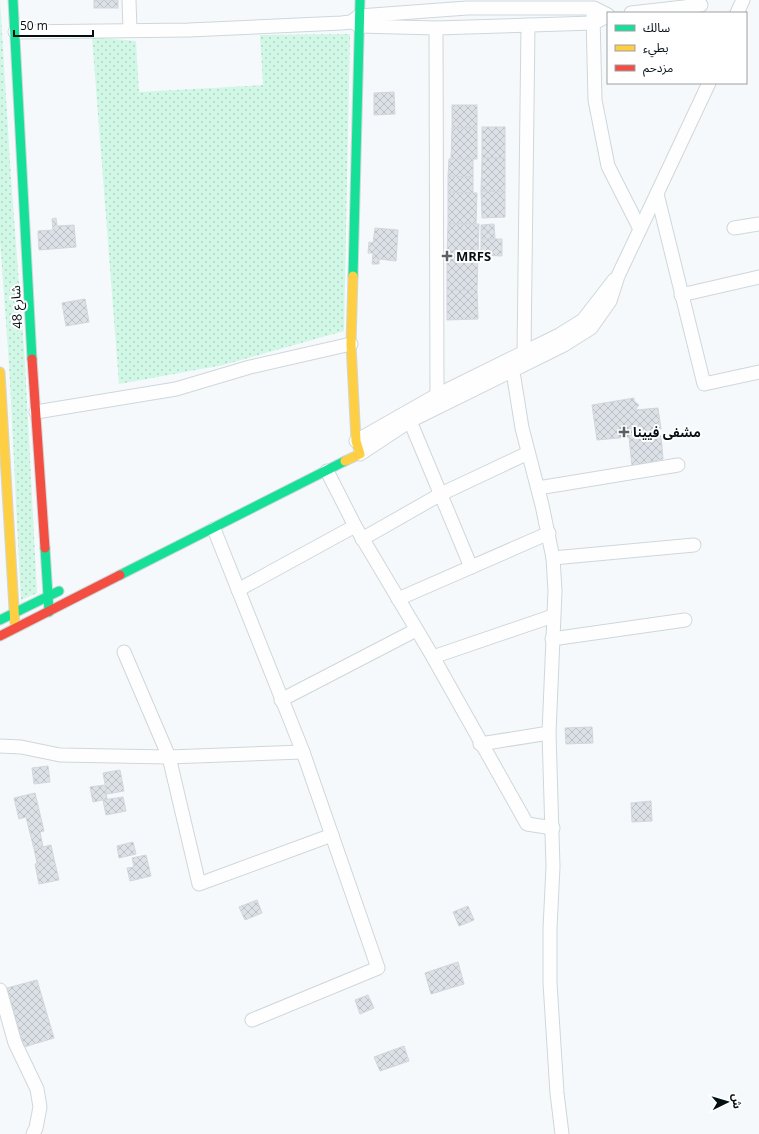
<svg xmlns="http://www.w3.org/2000/svg" width="759" height="1134" viewBox="0 0 759 1134" font-family="'Open Sans','Noto Sans Arabic',sans-serif">
  <style>
    .grass { fill: url(#grass-dots) }
    .building { fill: url(#building-cross-hatch); stroke: #d2d7dc }
    .lines { fill: none; stroke-linecap: round; stroke-linejoin: round }
    .street-casing { stroke: #cfd7da; stroke-width: 15 }
    .fast-casing { stroke: #cfd7da; stroke-width: 11 }
    .slow-casing { stroke: #cfd7da; stroke-width: 11 }
    .jam-casing { stroke: #cfd7da; stroke-width: 11 }
    .street { stroke: #fefefe; stroke-width: 13 }
    .fast { stroke: #16e098; stroke-width: 9 }
    .slow { stroke: #ffcf43; stroke-width: 9 }
    .jam { stroke: #f24e42; stroke-width: 9 }
    .poi-dot { fill: #596165; stroke: #fff; stroke-width: 1.5 }
    .labels { text-anchor: middle; dominant-baseline: central; stroke-width: 4; stroke-linejoin: round; paint-order: stroke }
    .poi-label { font-size: 13px; font-weight: bold; fill: #040f14; stroke: #fff; text-anchor: start }
    .street-label { font-size: 13px; fill: #040f14; stroke: #fff }
  </style>
  <defs>
    <pattern id="grass-dots" width="8" height="8" patternUnits="userSpaceOnUse"><rect width="8" height="8" fill="#d1f7e6"/><path d="M2 2h.1M6 6h.1" fill="none" stroke="#b2d3c4" stroke-width="1.8" stroke-linecap="round"/></pattern>
    <pattern id="building-cross-hatch" width="8" height="8" patternUnits="userSpaceOnUse"><rect width="8" height="8" fill="#dbe1e6"/><path d="M0 0l8 8M0 8l8-8" fill="none" stroke="#bac0c4"/></pattern>
  </defs>
  <rect width="100%" height="100%" fill="#f6f9fb"/>
  <g class="grass">
    <polygon points="0,0 11,178 25,363 37,593 21,600 9,364 0,240"/>
    <polygon points="350,34 344,331 223,365 119,384 92,37 136,41 139,92 263,85 260,35"/>
  </g>
  <g class="building">
    <rect x="94" y="0" width="24" height="8"/>
    <polygon points="394,92 395,114 374,115 374,93"/>
    <rect x="452" y="105" width="25" height="23"/>
    <rect x="482" y="127" width="23" height="31"/>
    <polygon points="452,128 477,128 477,159 451,159"/>
    <polygon points="482,158 505,158 505,192 481,191"/>
    <polygon points="449,159 473,159 473,177 448,176"/>
    <polygon points="448,176 473,177 473,193 448,192"/>
    <polygon points="481,191 505,192 505,217 482,218"/>
    <polygon points="448,192 477,193 476,224 448,224"/>
    <polygon points="56,218 57,226 74,225 76,247 39,250 38,231 53,230 52,219"/>
    <polygon points="448,224 479,224 478,257 447,257"/>
    <polygon points="494,224 495,239 481,239 481,225"/>
    <polygon points="375,228 398,230 396,261 379,259 379,264 372,264 373,253 368,253 369,242 373,243"/>
    <polygon points="481,239 502,239 502,256 481,255"/>
    <polygon points="447,257 478,257 477,290 447,290"/>
    <polygon points="447,290 477,290 478,319 447,320"/>
    <polygon points="85,299 89,322 66,326 62,303"/>
    <polygon points="634,398 634,401 639,405 635,410 658,408 661,429 652,429 653,435 661,435 663,459 632,466 629,437 597,440 592,405"/>
    <polygon points="592,727 593,743 566,744 565,728"/>
    <polygon points="48,766 50,782 34,784 32,768"/>
    <polygon points="120,770 124,791 107,794 103,773"/>
    <polygon points="105,785 107,799 93,802 90,787"/>
    <polygon points="35,793 44,831 40,832 43,847 34,849 26,817 19,819 14,798"/>
    <polygon points="123,797 126,811 106,815 103,800"/>
    <polygon points="651,801 652,821 632,822 631,803"/>
    <polygon points="133,842 136,854 119,858 117,846"/>
    <polygon points="51,845 54,859 37,863 34,849"/>
    <polygon points="146,855 151,876 130,881 127,868 134,867 132,858"/>
    <polygon points="54,859 59,880 39,884 35,864"/>
    <polygon points="257,900 262,913 245,920 239,907"/>
    <polygon points="468,906 474,920 459,926 453,912"/>
    <polygon points="458,962 464,984 431,994 425,973"/>
    <polygon points="37,980 54,1038 24,1047 7,988"/>
    <polygon points="368,995 374,1008 360,1014 355,1000"/>
    <polygon points="404,1046 409,1061 380,1071 374,1057"/>
  </g>
  <g class="lines">
    <g class="street-casing">
      <g id="street">
        <polyline points="129,0 130,30"/>
        <polyline points="631,13 701,5"/>
        <polyline points="737,13 743,0"/>
        <polyline points="593,16 595,100 608,166 640,229"/>
        <polyline points="353,22 359,26 436,28 593,23 608,16"/>
        <polyline points="436,28 437,395"/>
        <polyline points="15,32 189,30 341,23 351,22 359,16 467,8 594,8 608,15"/>
        <polyline points="657,194 704,384 759,372"/>
        <polyline points="734,228 759,224"/>
        <polyline points="681,295 759,277"/>
        <polyline points="524,353 528,25"/>
        <polyline points="508,361 514,378 522,428 542,505 553,558 555,591 549,733 553,867 550,928 550,983 557,1093 562,1134"/>
        <polyline points="36,412 176,389 250,367 351,344"/>
        <polyline points="410,421 471,567"/>
        <polyline points="356,441 437,395 559,335 583,320 614,280"/>
        <polyline points="360,454 410,421 564,345 591,328 610,301 618,276 709,83"/>
        <polyline points="327,471 355,526 433,657 527,824 553,828"/>
        <polyline points="538,488 678,465"/>
        <polyline points="214,529 303,752 378,968 252,1020"/>
        <polyline points="362,539 441,494 528,453"/>
        <polyline points="553,558 694,545"/>
        <polyline points="238,590 355,526"/>
        <polyline points="398,599 549,533"/>
        <polyline points="552,639 685,620"/>
        <polyline points="124,652 169,757 199,884 332,835"/>
        <polyline points="433,657 553,616"/>
        <polyline points="281,700 416,630"/>
        <polyline points="480,744 549,733"/>
        <polyline points="0,746 21,747 60,755 169,757 303,752"/>
        <polyline points="0,990 15,1043 37,1089 40,1107 36,1128 33,1134"/>
      </g>
    </g>
    <g class="fast-casing">
      <g id="fast">
        <polyline points="13,0 32,359"/>
        <polyline points="353,276 360,0"/>
        <polyline points="45,548 49,612"/>
        <polyline points="120,575 345,461"/>
        <polyline points="0,620 59,591"/>
      </g>
    </g>
    <g class="slow-casing">
      <g id="slow">
        <polyline points="0,372 15,626"/>
        <polyline points="345,461 360,454 356,441 351,344 353,276"/>
      </g>
    </g>
    <g class="jam-casing">
      <g id="jam">
        <polyline points="32,359 45,548"/>
        <polyline points="0,636 120,575"/>
      </g>
    </g>
    <use href="#street" class="street"/>
    <use href="#fast" class="fast"/>
    <use href="#slow" class="slow"/>
    <use href="#jam" class="jam"/>
  </g>
  <g class="poi-dot">
    <path d="M445 250h4v4h4v4h-4v4h-4v-4h-4v-4h4z"/>
    <path d="M622 426h4v4h4v4h-4v4h-4v-4h-4v-4h4z"/>
  </g>
  <g class="labels">
    <g class="poi-label">
      <text x="456" y="256">MRFS</text>
      <text x="633" y="432">مشفى فيينا</text>
    </g>
    <g class="street-label">
      <text transform="translate(16 307) rotate(-93)">48 شارع</text>
    </g>
  </g>
  <rect x="607" y="12" width="140" height="72" fill="#ffffff" stroke="#9b9fa1"/>
  <rect x="615" y="25" width="20" height="6" fill="#16e098" stroke="#9b9fa1"/>
  <text x="643" y="32" font-size="12" fill="#040f14">سالك</text>
  <rect x="615" y="45" width="20" height="6" fill="#ffcf43" stroke="#9b9fa1"/>
  <text x="643" y="52" font-size="12" fill="#040f14">بطيء</text>
  <rect x="615" y="65" width="20" height="6" fill="#f24e42" stroke="#9b9fa1"/>
  <text x="643" y="72" font-size="12" fill="#040f14">مزدحم</text>
  <g transform="translate(727 1102) rotate(85)" stroke="#ffffff" stroke-width="3" paint-order="stroke">
  <path d="M0-3L7 15L0 10L-7 15Z" fill="#040f14"/>
  <text y="-6" font-size="11" font-weight="bold" text-anchor="middle" fill="#040f14">ش</text>
  </g>
  <path d="M14 30v6h79v-6" fill="none" stroke="#040f14" stroke-width="2"/>
  <text x="20" y="30" font-size="12" fill="#040f14" stroke="#ffffff" stroke-width="3" paint-order="stroke">50 m</text>
</svg>
